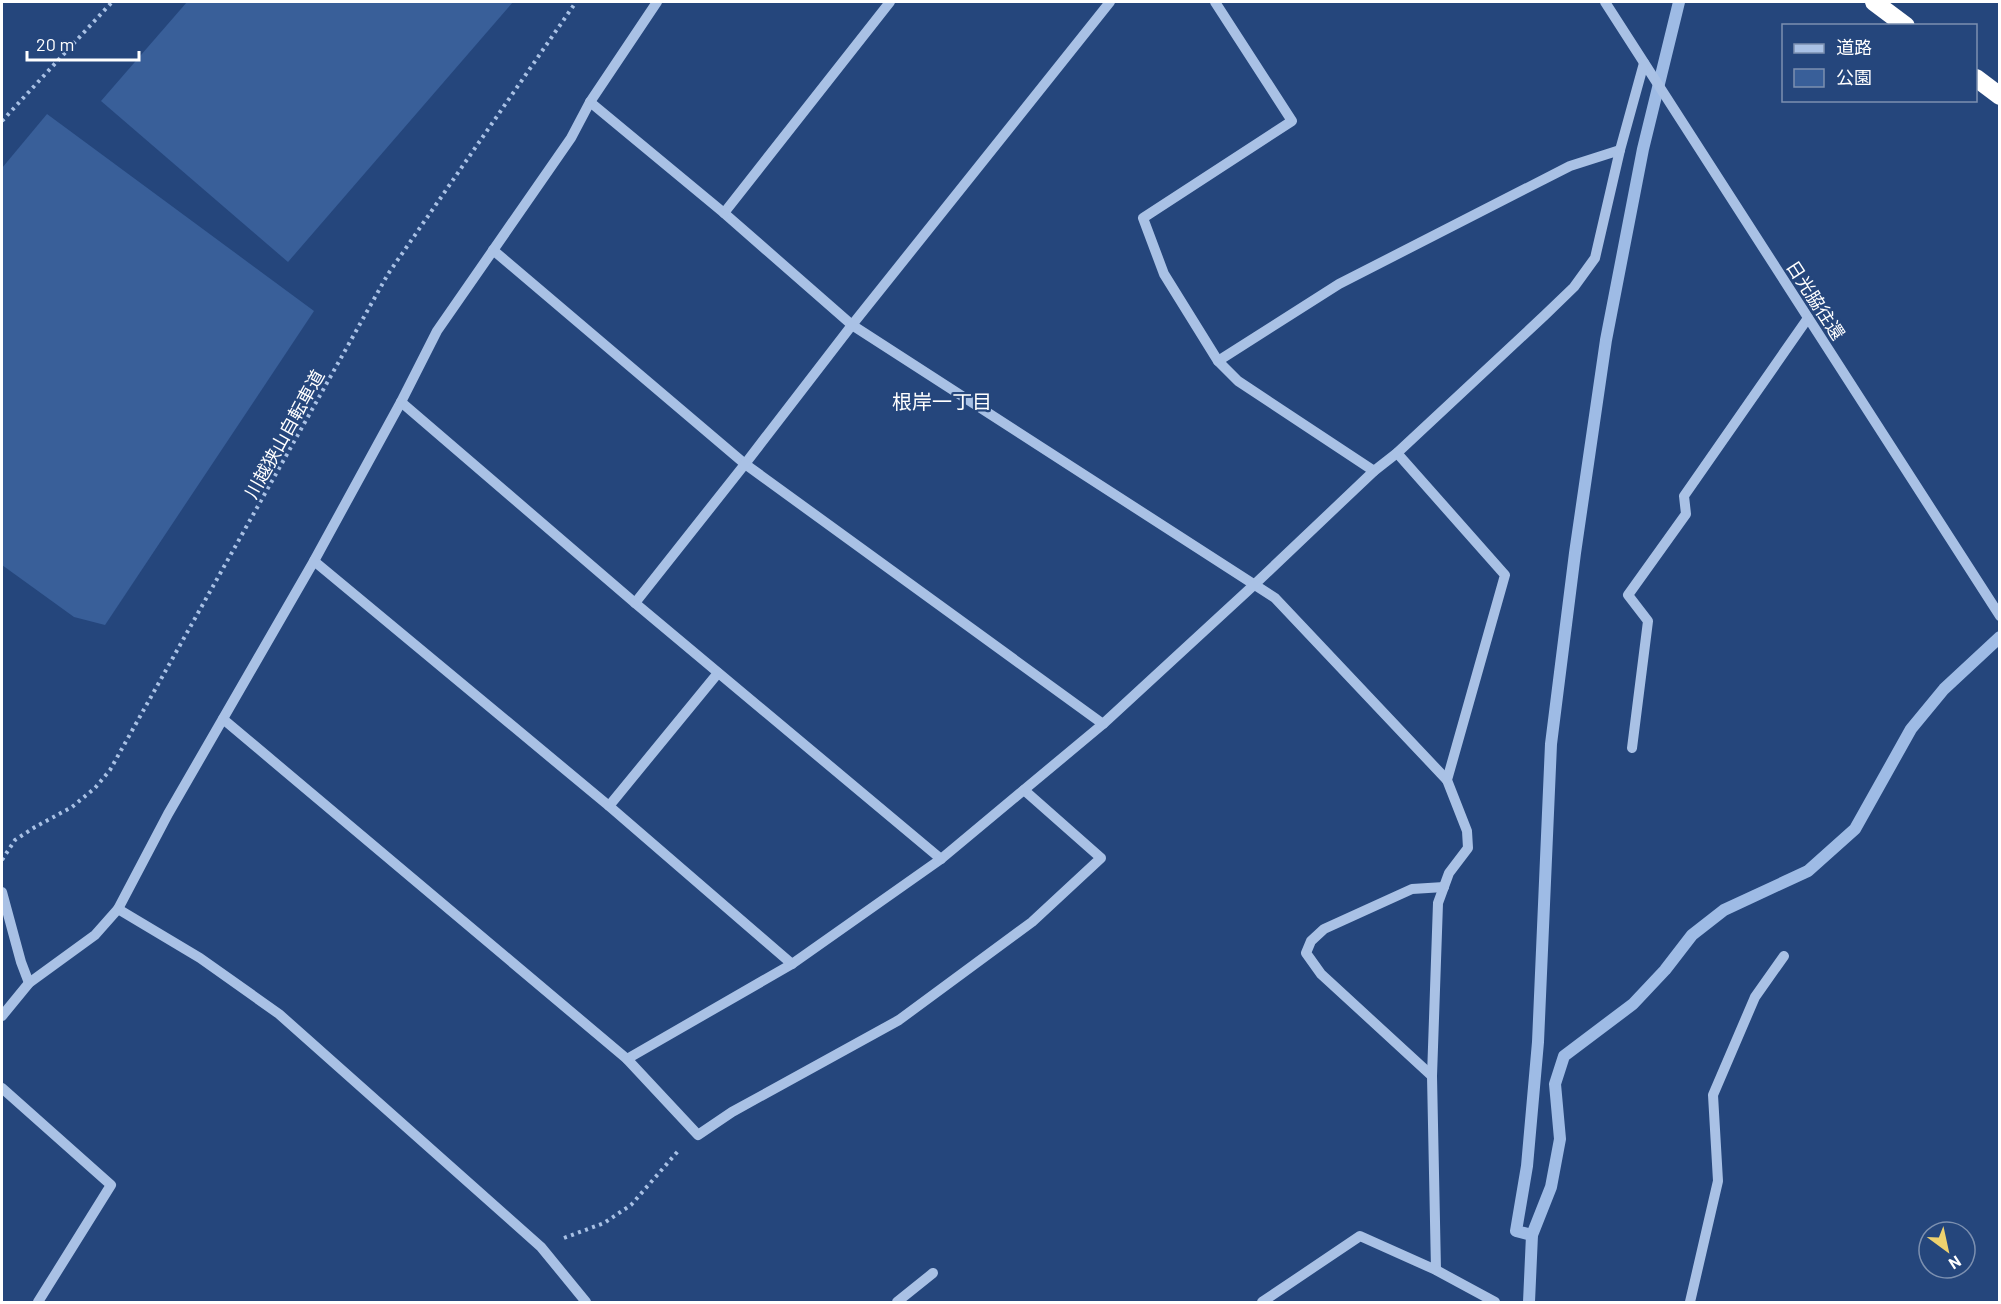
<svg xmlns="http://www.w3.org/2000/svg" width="2001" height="1304" viewBox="0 0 2001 1304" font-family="Barlow,'Noto Sans JP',sans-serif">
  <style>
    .green { fill: #395f99 }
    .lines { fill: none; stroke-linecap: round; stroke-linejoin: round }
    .stream { stroke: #9ebbe5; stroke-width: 12 }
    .path { stroke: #a9c1e5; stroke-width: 4; stroke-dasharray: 3 4.5; stroke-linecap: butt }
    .minor { stroke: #a9c1e5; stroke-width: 10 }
    .highway { stroke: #fff; stroke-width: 18 }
    .labels { text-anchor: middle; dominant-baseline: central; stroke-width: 4.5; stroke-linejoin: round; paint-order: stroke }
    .street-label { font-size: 18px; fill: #fff; stroke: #25467c }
    .neighbourhood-label { font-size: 20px; fill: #fff; stroke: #25467c }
  </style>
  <rect width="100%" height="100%" fill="#25467c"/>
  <g class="green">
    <polygon points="187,2 513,2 288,262 101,101"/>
    <polygon points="47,114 314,311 105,625 74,617 2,565 2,168"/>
  </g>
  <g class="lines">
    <g class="stream">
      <polyline points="1532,1235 1516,1231 1527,1166 1538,1042 1551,744 1575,553 1606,340 1643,149 1679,2"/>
      <polyline points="1529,1302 1532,1235 1551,1187 1560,1139 1555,1084 1564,1056 1633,1004 1665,970 1692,935 1724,910 1808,871 1855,829 1911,729 1944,689 2000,637"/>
    </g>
    <g class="path">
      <polyline points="2,121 112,2"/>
      <polyline points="2,860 15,840 35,827 72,807 95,788 110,770 388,274 576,2"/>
      <polyline points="564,1238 604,1223 631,1205 679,1150"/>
    </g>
    <g class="minor">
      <polyline points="1215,2 1292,121 1143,218 1164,274 1218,361"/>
      <polyline points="1605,2 2000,616"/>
      <polyline points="590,102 724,213 852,325 1275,598 1447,780"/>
      <polyline points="724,213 890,2"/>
      <polyline points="493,250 745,464 1103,724"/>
      <polyline points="401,402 635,603 941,859"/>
      <polyline points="1397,453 1505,575 1447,780 1467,831 1468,848 1449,873 1438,903 1432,1076 1436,1270"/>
      <polyline points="1374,471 1238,381 1218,361 1339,284 1570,166 1620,150"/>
      <polyline points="314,561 609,806 792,964"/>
      <polyline points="635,603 745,464 852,325 1110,2"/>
      <polyline points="223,719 627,1059 698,1135 732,1112 899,1020 1032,922 1101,858 1024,790"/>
      <polyline points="1632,748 1648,621 1628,595 1686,514 1684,496 1808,318"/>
      <polyline points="609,806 718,673"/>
      <polyline points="2,892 21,962 29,983"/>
      <polyline points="118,909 200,958 279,1014 541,1247 586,1302"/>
      <polyline points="2,1016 29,983 95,935 118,909 168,814 314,561 401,402 437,331 571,138 590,102 657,2"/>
      <polyline points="627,1059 792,964 941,859 1103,724 1255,584 1374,471 1397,453 1545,315 1574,287 1595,258 1620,150 1644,63"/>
      <polyline points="1432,1076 1321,974 1306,953 1311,941 1324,929 1412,889 1444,887"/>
      <polyline points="2,1088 111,1185 38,1302"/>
      <polyline points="897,1302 933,1273"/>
      <polyline points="1262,1302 1360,1236 1436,1270 1495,1302"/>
      <polyline points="1690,1302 1718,1181 1713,1095 1755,997 1784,956"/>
    </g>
    <g class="highway">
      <polyline points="1874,2 1906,26"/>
      <polyline points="1976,78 2000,96"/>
    </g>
  </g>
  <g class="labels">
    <g class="street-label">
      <text transform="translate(1816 300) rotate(57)">日光脇往還</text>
      <text transform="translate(284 434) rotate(-61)">川越狭山自転車道</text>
    </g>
    <g class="neighbourhood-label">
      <text x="942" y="401">根岸一丁目</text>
    </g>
  </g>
  <rect width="2001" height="1304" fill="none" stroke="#ffffff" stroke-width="6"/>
  <rect x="1782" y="24" width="195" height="78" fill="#25467c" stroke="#7c90b0" stroke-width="1.5"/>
  <rect x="1794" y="44" width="30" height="9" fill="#a9c1e5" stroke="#7c90b0" stroke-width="1.5"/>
  <text x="1836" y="54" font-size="18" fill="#ffffff">道路</text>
  <rect x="1794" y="69" width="30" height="18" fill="#395f99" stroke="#7c90b0" stroke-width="1.5"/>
  <text x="1836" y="84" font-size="18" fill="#ffffff">公園</text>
  <g transform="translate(1947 1250) rotate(147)"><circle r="28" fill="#25467c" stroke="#7c90b0" stroke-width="1.5"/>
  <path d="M0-4.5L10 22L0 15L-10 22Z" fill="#eed16e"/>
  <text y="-9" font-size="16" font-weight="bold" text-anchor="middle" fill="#ffffff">N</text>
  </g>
  <path d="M27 51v9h112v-9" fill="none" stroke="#ffffff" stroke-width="3"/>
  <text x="36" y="51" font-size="18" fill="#ffffff" stroke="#25467c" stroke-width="4.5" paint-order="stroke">20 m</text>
</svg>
